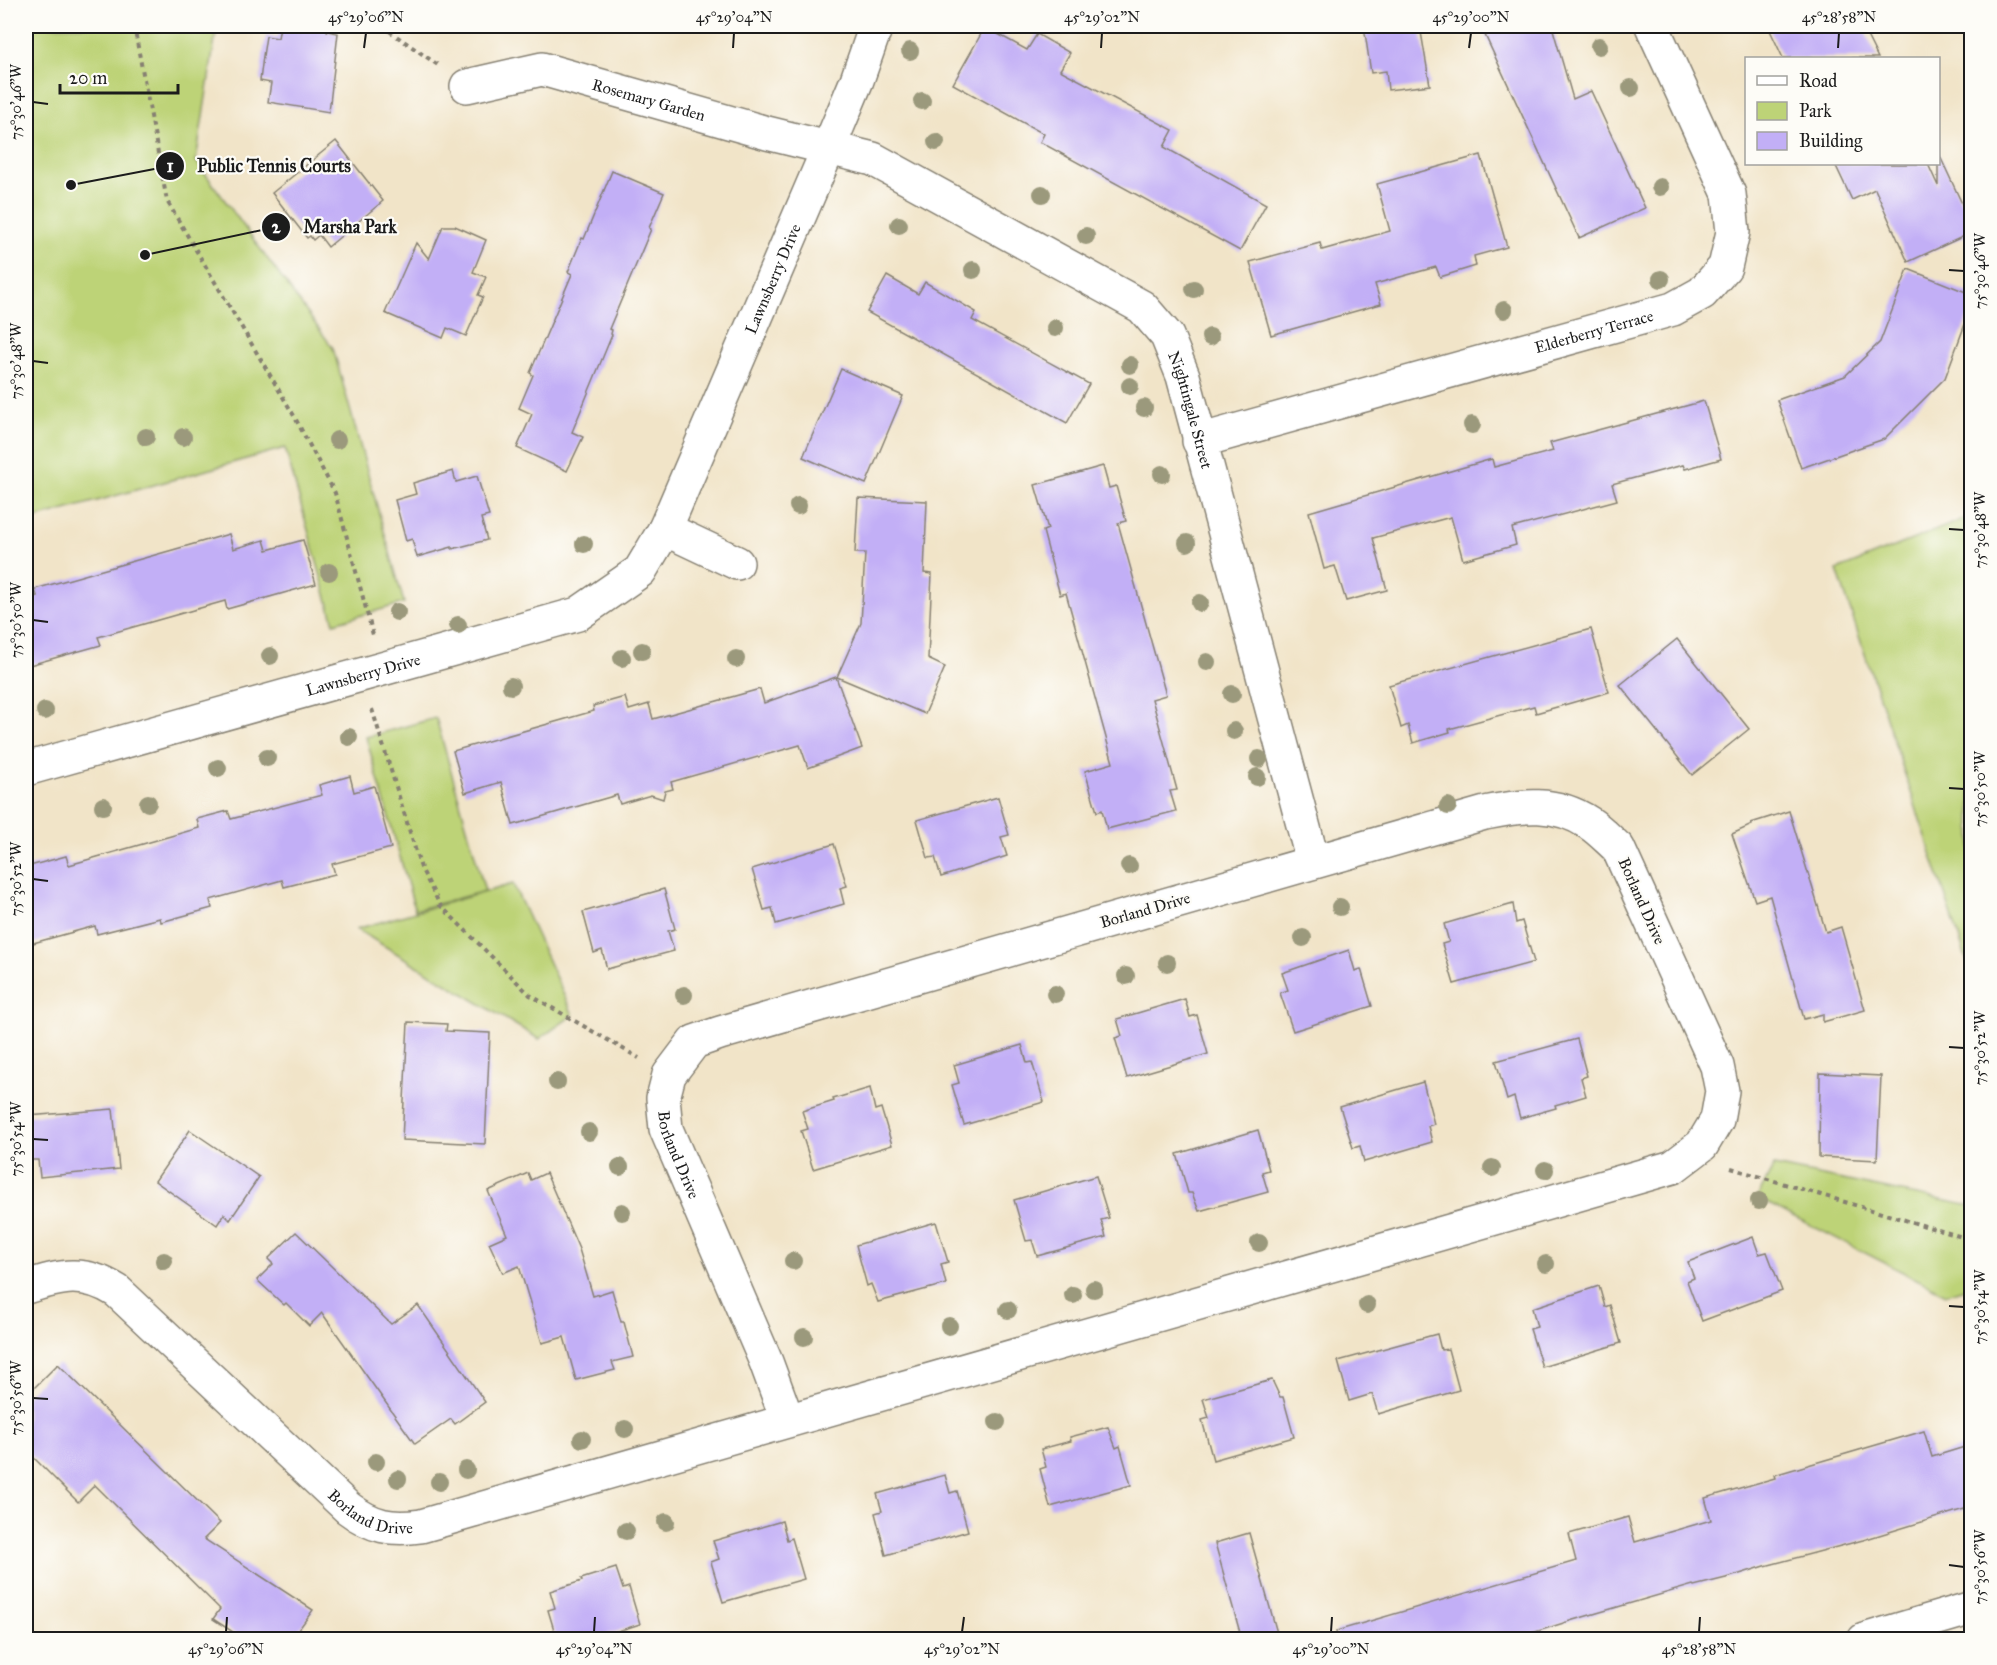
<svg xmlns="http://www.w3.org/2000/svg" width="1997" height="1665" viewBox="0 0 1997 1665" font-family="'IM FELL Great Primer',serif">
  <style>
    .green { fill: #bdd377; stroke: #6c784a; stroke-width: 1.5 }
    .building { fill: #c2aff6 }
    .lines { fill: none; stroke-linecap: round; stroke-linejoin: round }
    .street-casing { stroke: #868072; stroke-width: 36 }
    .path { stroke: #868072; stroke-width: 4; stroke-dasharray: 4.5 4.5; stroke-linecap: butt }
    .street { stroke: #fff; stroke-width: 33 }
    .tree { fill: #9b997b }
    .ticks { fill: none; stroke: #1c1c1c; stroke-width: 2 }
    .labels { text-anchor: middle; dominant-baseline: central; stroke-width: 4.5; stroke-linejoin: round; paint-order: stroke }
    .street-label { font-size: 16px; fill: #1c1c1c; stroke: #fdfcf7 }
    .leader { fill: none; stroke: #1c1c1c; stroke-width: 2 }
    .callout-dot { fill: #1c1c1c; stroke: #fdfcf7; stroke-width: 2 }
    .mark-label { font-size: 18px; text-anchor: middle; font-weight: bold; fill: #fff }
    .callout-label { font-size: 18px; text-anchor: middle; font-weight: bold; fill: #1c1c1c; stroke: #fdfcf7; stroke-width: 4.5; stroke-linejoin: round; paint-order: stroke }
    .neatline { fill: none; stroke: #1c1c1c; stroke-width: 2 }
    .ticks-label { font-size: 15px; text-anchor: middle; fill: #1c1c1c }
  </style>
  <rect width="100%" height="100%" fill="#fdfcf7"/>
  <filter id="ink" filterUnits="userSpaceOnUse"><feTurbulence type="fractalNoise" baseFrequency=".0167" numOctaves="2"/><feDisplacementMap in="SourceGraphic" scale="12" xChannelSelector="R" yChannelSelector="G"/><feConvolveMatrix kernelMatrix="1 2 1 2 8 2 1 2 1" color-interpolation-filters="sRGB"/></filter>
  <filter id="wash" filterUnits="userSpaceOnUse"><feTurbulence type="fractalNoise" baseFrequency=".008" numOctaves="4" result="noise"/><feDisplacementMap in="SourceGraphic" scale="24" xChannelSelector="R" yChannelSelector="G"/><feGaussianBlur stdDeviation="1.35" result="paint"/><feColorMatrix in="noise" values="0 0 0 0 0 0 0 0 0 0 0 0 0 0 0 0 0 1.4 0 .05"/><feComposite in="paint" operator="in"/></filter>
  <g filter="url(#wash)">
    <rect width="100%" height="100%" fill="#f1e4c8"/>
    <g class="green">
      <polygon points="26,26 217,26 196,161 333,348 404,603 334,623 285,448 26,521"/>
      <polygon points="1971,516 1971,973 1837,570"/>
      <polygon points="436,718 485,891 415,910 366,737"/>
      <polygon points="513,884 573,1015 539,1039 356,929"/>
      <polygon points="1774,1166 1971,1206 1971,1286 1946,1294 1757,1198"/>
    </g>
    <g id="blocks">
      <g class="building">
        <polygon points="280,26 328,26 327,31 338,33 329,112 268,102 271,83 260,81 263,56 266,36 278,38"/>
        <polygon points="1364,26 1420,26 1430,85 1388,90 1386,71 1371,73"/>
        <polygon points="1489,26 1552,26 1573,99 1591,91 1645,208 1579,238 1485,35 1491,34"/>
        <polygon points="1768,26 1862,26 1878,58 1783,58"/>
        <polygon points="985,27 1027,50 1037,34 1070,53 1060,70 1173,130 1164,147 1266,204 1240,251 1040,142 1044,134 953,84"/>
        <polygon points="336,141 383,201 328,247 319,235 313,240 310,236 307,238 272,193"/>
        <polygon points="1938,152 1971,223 1971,233 1908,262 1875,189 1852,200 1835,164 1930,164 1928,164 1938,186"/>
        <polygon points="1481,155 1507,247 1474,256 1476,266 1440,277 1436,267 1375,284 1381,304 1271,335 1250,262 1320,243 1322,250 1390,231 1377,184"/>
        <polygon points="612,171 664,193 649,228 651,229 609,329 612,330 611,334 612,335 572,432 583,437 567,471 517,448 532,414 519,408 533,375 530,373 572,274 568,272 582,238 584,239"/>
        <polygon points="443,226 455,226 486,240 473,272 486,277 478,295 483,297 466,336 447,328 443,338 385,313 416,243 429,259"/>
        <polygon points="1908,269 1971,294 1971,308 1945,378 1884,439 1801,468 1777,400 1845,376 1880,342"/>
        <polygon points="887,276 918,294 925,282 976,312 972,320 1089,384 1067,423 867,312"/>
        <polygon points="841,369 903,396 866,484 803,457"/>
        <polygon points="1704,401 1721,459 1685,469 1683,465 1612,484 1617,500 1512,528 1516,545 1463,560 1451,517 1373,538 1387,590 1346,601 1335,566 1324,569 1309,512 1492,459 1494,467 1553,451 1550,443"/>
        <polygon points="1103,466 1109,488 1116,486 1126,521 1118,523 1166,695 1152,699 1177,790 1170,791 1176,811 1107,829 1102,810 1097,812 1085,771 1113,763 1066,593 1060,595 1043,531 1048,529 1035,485"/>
        <polygon points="453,471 456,482 477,476 489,516 481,518 487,540 452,549 452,547 417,557 412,539 406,541 395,500 416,494 413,483"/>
        <polygon points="858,498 927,501 924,573 932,574 928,659 945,667 925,714 837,677 861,623 865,553 855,553"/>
        <polygon points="229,534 233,549 264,540 267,550 303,540 316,584 227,609 225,601 98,637 101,645 26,666 26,600 37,596 35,589"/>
        <polygon points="1591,629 1609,692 1536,713 1534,706 1449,729 1450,732 1413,743 1408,725 1401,728 1389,685"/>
        <polygon points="1677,639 1749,729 1692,775 1620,685"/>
        <polygon points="836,677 862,748 808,768 800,745 671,782 673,789 665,791 663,799 651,795 620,804 617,795 513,825 501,782 465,793 453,751 594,711 593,706 625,697 629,710 649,704 653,719 760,689 764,703"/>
        <polygon points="350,776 354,792 374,786 391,848 332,864 335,874 284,887 282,880 210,900 212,908 161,922 160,918 97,934 95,926 26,945 26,867 66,856 69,865 199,828 197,819 228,811 231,819 322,795 319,785"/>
        <polygon points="998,797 1009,835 1001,837 1007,856 941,877 935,857 928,858 917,820"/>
        <polygon points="1789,811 1826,932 1841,927 1865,1010 1823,1022 1823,1014 1804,1019 1770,896 1755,901 1732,834 1752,825 1751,823"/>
        <polygon points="834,844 847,886 840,888 844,904 776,924 772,908 764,910 752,869"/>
        <polygon points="664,889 675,929 668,931 674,951 607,969 602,950 594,953 583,912"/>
        <polygon points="1513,904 1516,923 1522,921 1534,962 1454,984 1442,944 1449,942 1444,924"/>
        <polygon points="1349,950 1355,971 1361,969 1372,1006 1293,1031 1280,993 1288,990 1282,973"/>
        <polygon points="1185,999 1190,1017 1197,1015 1208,1054 1127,1078 1115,1038 1122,1036 1117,1019"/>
        <polygon points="408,1022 447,1024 446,1031 490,1033 485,1144 402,1140"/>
        <polygon points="1577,1039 1587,1076 1581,1078 1586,1096 1555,1105 1556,1108 1520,1118 1514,1097 1507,1100 1496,1061"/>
        <polygon points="1022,1045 1027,1063 1032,1062 1044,1102 964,1125 952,1085 959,1083 954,1065"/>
        <polygon points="1820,1073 1881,1076 1877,1160 1819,1157"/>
        <polygon points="1423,1082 1434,1124 1428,1126 1432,1142 1364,1162 1360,1146 1353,1148 1340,1107"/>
        <polygon points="870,1088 875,1110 881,1108 892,1145 813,1169 801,1131 808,1129 802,1111 834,1101 833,1099"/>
        <polygon points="113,1109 119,1169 40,1177 38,1160 31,1160 28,1116"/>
        <polygon points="190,1130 259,1177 230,1220 224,1214 217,1225 155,1181"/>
        <polygon points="1258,1130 1269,1170 1262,1172 1268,1192 1199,1211 1192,1193 1188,1193 1177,1154"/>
        <polygon points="528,1173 531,1180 546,1173 579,1249 593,1296 612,1290 621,1322 624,1322 633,1357 612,1362 615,1370 576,1380 564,1337 542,1343 519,1266 503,1273 489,1243 507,1235 488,1191"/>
        <polygon points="1096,1176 1109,1218 1101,1220 1106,1237 1037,1256 1032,1240 1026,1241 1014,1200"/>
        <polygon points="936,1222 948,1262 941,1264 946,1284 878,1302 871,1284 867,1286 856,1245"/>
        <polygon points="296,1232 391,1324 418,1305 485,1402 455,1424 451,1419 415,1444 322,1313 309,1326 286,1303 284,1305 257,1280 273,1264 268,1259"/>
        <polygon points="1753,1237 1759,1254 1767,1252 1782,1291 1702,1321 1687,1281 1694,1278 1688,1262"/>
        <polygon points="1599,1286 1605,1307 1610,1305 1621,1343 1542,1367 1530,1329 1537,1327 1532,1308"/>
        <polygon points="1437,1334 1441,1350 1448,1349 1459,1390 1378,1414 1372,1394 1349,1401 1338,1361"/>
        <polygon points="58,1364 220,1523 204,1539 313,1610 291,1640 245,1640 213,1619 220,1609 95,1485 78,1502 26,1450 26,1396"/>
        <polygon points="1272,1380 1280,1397 1283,1397 1294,1437 1213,1460 1202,1420 1209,1418 1203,1399"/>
        <polygon points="1108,1427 1116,1448 1120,1446 1131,1485 1050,1507 1040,1469 1046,1467 1041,1449 1071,1441 1070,1437"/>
        <polygon points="1924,1431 1932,1457 1971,1445 1971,1507 1863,1540 1765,1566 1730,1577 1694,1586 1693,1585 1573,1620 1510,1640 1337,1640 1336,1631 1576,1561 1569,1534 1628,1517 1635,1542 1711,1520 1705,1498 1775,1478 1774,1475"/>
        <polygon points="945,1475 950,1493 957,1491 968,1531 886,1555 875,1513 882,1511 877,1494"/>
        <polygon points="782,1521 787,1540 792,1538 804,1579 723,1602 711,1562 719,1559 713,1541"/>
        <polygon points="1249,1533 1279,1640 1242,1640 1215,1543"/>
        <polygon points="616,1568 623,1589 629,1587 640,1624 590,1640 557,1640 548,1610 555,1608 550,1591 582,1581 581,1579"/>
      </g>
    </g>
  </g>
  <g filter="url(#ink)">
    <use href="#blocks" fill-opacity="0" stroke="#868072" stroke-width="1.5"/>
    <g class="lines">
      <g class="street-casing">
        <g id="street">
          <path id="s1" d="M467,86L542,69L767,133L873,159L1142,307L1167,336L1183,376L1313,862"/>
          <path id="s2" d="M1199,441L1673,309L1702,293L1725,267L1733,232L1729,194L1652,26"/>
          <polyline points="665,529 737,563"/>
          <path id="s3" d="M26,769L578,614L640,571L665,529L829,147L857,80L876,26"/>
          <path id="s4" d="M26,1287C61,1276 84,1270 117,1291L348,1508C373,1527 391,1530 421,1526L1673,1167L1702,1145L1717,1120L1722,1091L1717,1066L1618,848C1609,840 1600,830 1589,823C1556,801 1522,805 1485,813L720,1033L694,1042L669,1075L663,1098L666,1129L766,1362L787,1419"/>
          <polyline points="1864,1640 1972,1608"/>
        </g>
      </g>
      <g class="path">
        <polyline points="134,26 167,201 293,414 335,493 373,635"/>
        <polyline points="382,26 438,65"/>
        <polyline points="372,709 421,868 440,905 530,995 639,1058"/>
        <polyline points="1731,1168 1972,1240"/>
      </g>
      <use href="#street" class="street"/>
    </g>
    <g class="tree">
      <circle cx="1599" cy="46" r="9"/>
      <circle cx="910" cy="51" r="9"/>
      <circle cx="1631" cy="88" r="9"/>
      <circle cx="922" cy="101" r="9"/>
      <circle cx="936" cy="142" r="9"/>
      <circle cx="1660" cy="187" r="9"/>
      <circle cx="1042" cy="194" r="9"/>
      <circle cx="899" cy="225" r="9"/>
      <circle cx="1086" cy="236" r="9"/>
      <circle cx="973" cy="270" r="9"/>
      <circle cx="1661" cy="279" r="9"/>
      <circle cx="1194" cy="289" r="9"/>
      <circle cx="1504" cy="310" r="9"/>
      <circle cx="1055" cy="328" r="9"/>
      <circle cx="1210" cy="337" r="9"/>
      <circle cx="1130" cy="365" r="9"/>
      <circle cx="1130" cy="386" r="9"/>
      <circle cx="1144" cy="408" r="9"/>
      <circle cx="1472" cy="425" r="9"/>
      <circle cx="146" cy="437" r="9"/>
      <circle cx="183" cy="437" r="9"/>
      <circle cx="337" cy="440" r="9"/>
      <circle cx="1162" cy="474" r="9"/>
      <circle cx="798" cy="506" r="9"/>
      <circle cx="1187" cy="543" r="9"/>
      <circle cx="584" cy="544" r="9"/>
      <circle cx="329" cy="572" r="9"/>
      <circle cx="1200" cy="603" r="9"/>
      <circle cx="397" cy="612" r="9"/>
      <circle cx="458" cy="625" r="9"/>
      <circle cx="642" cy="651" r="9"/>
      <circle cx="270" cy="656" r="9"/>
      <circle cx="622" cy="658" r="9"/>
      <circle cx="736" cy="659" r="9"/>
      <circle cx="1207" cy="662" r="9"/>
      <circle cx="511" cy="686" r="9"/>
      <circle cx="1232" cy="694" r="9"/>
      <circle cx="45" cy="711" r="9"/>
      <circle cx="1234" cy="731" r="9"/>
      <circle cx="349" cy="737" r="9"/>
      <circle cx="267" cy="758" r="9"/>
      <circle cx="1259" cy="759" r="9"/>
      <circle cx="218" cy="768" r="9"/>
      <circle cx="1257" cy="777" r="9"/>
      <circle cx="148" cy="803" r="9"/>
      <circle cx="103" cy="806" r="9"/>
      <circle cx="1448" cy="806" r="9"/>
      <circle cx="1129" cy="866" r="9"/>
      <circle cx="1340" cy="907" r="9"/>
      <circle cx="1303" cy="938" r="9"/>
      <circle cx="1167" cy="963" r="9"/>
      <circle cx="1126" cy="976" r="9"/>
      <circle cx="1055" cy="994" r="9"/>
      <circle cx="684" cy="995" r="9"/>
      <circle cx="557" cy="1082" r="9"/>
      <circle cx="589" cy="1132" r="9"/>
      <circle cx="620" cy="1167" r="9"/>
      <circle cx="1492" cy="1168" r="9"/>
      <circle cx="1545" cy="1170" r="9"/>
      <circle cx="1759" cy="1201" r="9"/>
      <circle cx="622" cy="1212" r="9"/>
      <circle cx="1259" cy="1243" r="9"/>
      <circle cx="164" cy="1261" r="9"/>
      <circle cx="793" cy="1261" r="9"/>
      <circle cx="1546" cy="1264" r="9"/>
      <circle cx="1094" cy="1289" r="9"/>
      <circle cx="1073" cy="1295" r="9"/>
      <circle cx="1367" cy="1305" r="9"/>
      <circle cx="1008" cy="1310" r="9"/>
      <circle cx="949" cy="1326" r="9"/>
      <circle cx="804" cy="1337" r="9"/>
      <circle cx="997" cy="1422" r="9"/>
      <circle cx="625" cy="1429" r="9"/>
      <circle cx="582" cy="1439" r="9"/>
      <circle cx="376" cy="1462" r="9"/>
      <circle cx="466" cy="1470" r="9"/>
      <circle cx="398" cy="1479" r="9"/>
      <circle cx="439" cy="1482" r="9"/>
      <circle cx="666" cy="1522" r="9"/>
      <circle cx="626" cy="1531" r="9"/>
    </g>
  </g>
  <path class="ticks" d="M364,48L366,33M733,48L734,33M1101,48L1102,33M1469,48L1471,33M1838,48L1839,33M33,102L48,104M1949,270L1964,271M33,361L48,363M1949,529L1964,530M33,620L48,622M1949,788L1964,789M33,879L48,881M1949,1047L1964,1048M33,1139L48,1140M1949,1306L1964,1307M33,1398L48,1399M1949,1565L1964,1567M226,1632L227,1617M594,1632L595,1617M962,1632L964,1617M1331,1632L1332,1617M1699,1632L1700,1617"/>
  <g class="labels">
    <g class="street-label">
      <text stroke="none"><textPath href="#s1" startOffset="188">Rosemary Garden</textPath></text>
      <text stroke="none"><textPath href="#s3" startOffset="970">Lawnsberry Drive</textPath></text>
      <text stroke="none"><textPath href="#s2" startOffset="410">Elderberry Terrace</textPath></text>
      <text stroke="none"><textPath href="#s1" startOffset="843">Nightingale Street</textPath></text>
      <text stroke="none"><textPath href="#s3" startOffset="350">Lawnsberry Drive</textPath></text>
      <text transform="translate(1642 901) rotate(66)">Borland Drive</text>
      <text transform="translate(1145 910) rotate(-16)">Borland Drive</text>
      <text stroke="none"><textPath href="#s4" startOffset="3246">Borland Drive</textPath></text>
      <text stroke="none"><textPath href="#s4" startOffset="435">Borland Drive</textPath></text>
    </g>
  </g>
  <path class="leader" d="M71 185L170 166M145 255L276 227"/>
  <g class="callout-dot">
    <circle cx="71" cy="185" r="6"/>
    <circle cx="145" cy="255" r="6"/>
    <circle cx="170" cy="166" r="15"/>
    <circle cx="276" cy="227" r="15"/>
  </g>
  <g class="mark-label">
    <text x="170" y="172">1</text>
    <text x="276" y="233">2</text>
  </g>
  <g class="callout-label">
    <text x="274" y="172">Public Tennis Courts</text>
    <text x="350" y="233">Marsha Park</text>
  </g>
  <rect width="1997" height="1665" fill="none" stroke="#fdfcf7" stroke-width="66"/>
  <rect x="1745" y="57" width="195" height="108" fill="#fdfcf7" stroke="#a3a29f" stroke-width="1.5"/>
  <rect x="1757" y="76" width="30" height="9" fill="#ffffff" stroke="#a3a29f" stroke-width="1.5"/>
  <text x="1799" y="87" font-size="18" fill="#1c1c1c">Road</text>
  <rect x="1757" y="102" width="30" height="18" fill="#bdd377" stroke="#a3a29f" stroke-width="1.5"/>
  <text x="1799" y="117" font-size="18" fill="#1c1c1c">Park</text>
  <rect x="1757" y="132" width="30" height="18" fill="#c2aff6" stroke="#a3a29f" stroke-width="1.5"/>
  <text x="1799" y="147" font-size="18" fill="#1c1c1c">Building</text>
  <path d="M60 84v9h118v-9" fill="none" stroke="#1c1c1c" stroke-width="3"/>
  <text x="69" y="84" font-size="18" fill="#1c1c1c" stroke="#fdfcf7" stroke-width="4.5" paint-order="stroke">20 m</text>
  <rect x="33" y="33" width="1931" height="1599" class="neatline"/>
  <g class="ticks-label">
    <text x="366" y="22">45°29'06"N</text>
    <text x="734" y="22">45°29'04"N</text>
    <text x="1102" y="22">45°29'02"N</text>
    <text x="1471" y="22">45°29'00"N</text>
    <text x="1839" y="22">45°28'58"N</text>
    <text transform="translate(16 102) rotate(-90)" y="5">75°30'46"W</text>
    <text transform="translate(1980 271) rotate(-90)" y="5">75°30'46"W</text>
    <text transform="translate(16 361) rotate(-90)" y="5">75°30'48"W</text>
    <text transform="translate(1980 530) rotate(-90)" y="5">75°30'48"W</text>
    <text transform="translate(16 620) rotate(-90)" y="5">75°30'50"W</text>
    <text transform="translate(1980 789) rotate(-90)" y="5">75°30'50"W</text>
    <text transform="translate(16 879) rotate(-90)" y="5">75°30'52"W</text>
    <text transform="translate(1980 1048) rotate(-90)" y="5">75°30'52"W</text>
    <text transform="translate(16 1139) rotate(-90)" y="5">75°30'54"W</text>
    <text transform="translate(1980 1307) rotate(-90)" y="5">75°30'54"W</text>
    <text transform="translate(16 1398) rotate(-90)" y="5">75°30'56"W</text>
    <text transform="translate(1980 1567) rotate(-90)" y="5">75°30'56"W</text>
    <text x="226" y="1654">45°29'06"N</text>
    <text x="594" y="1654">45°29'04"N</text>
    <text x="962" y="1654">45°29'02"N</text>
    <text x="1331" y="1654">45°29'00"N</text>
    <text x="1699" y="1654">45°28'58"N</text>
  </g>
</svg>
